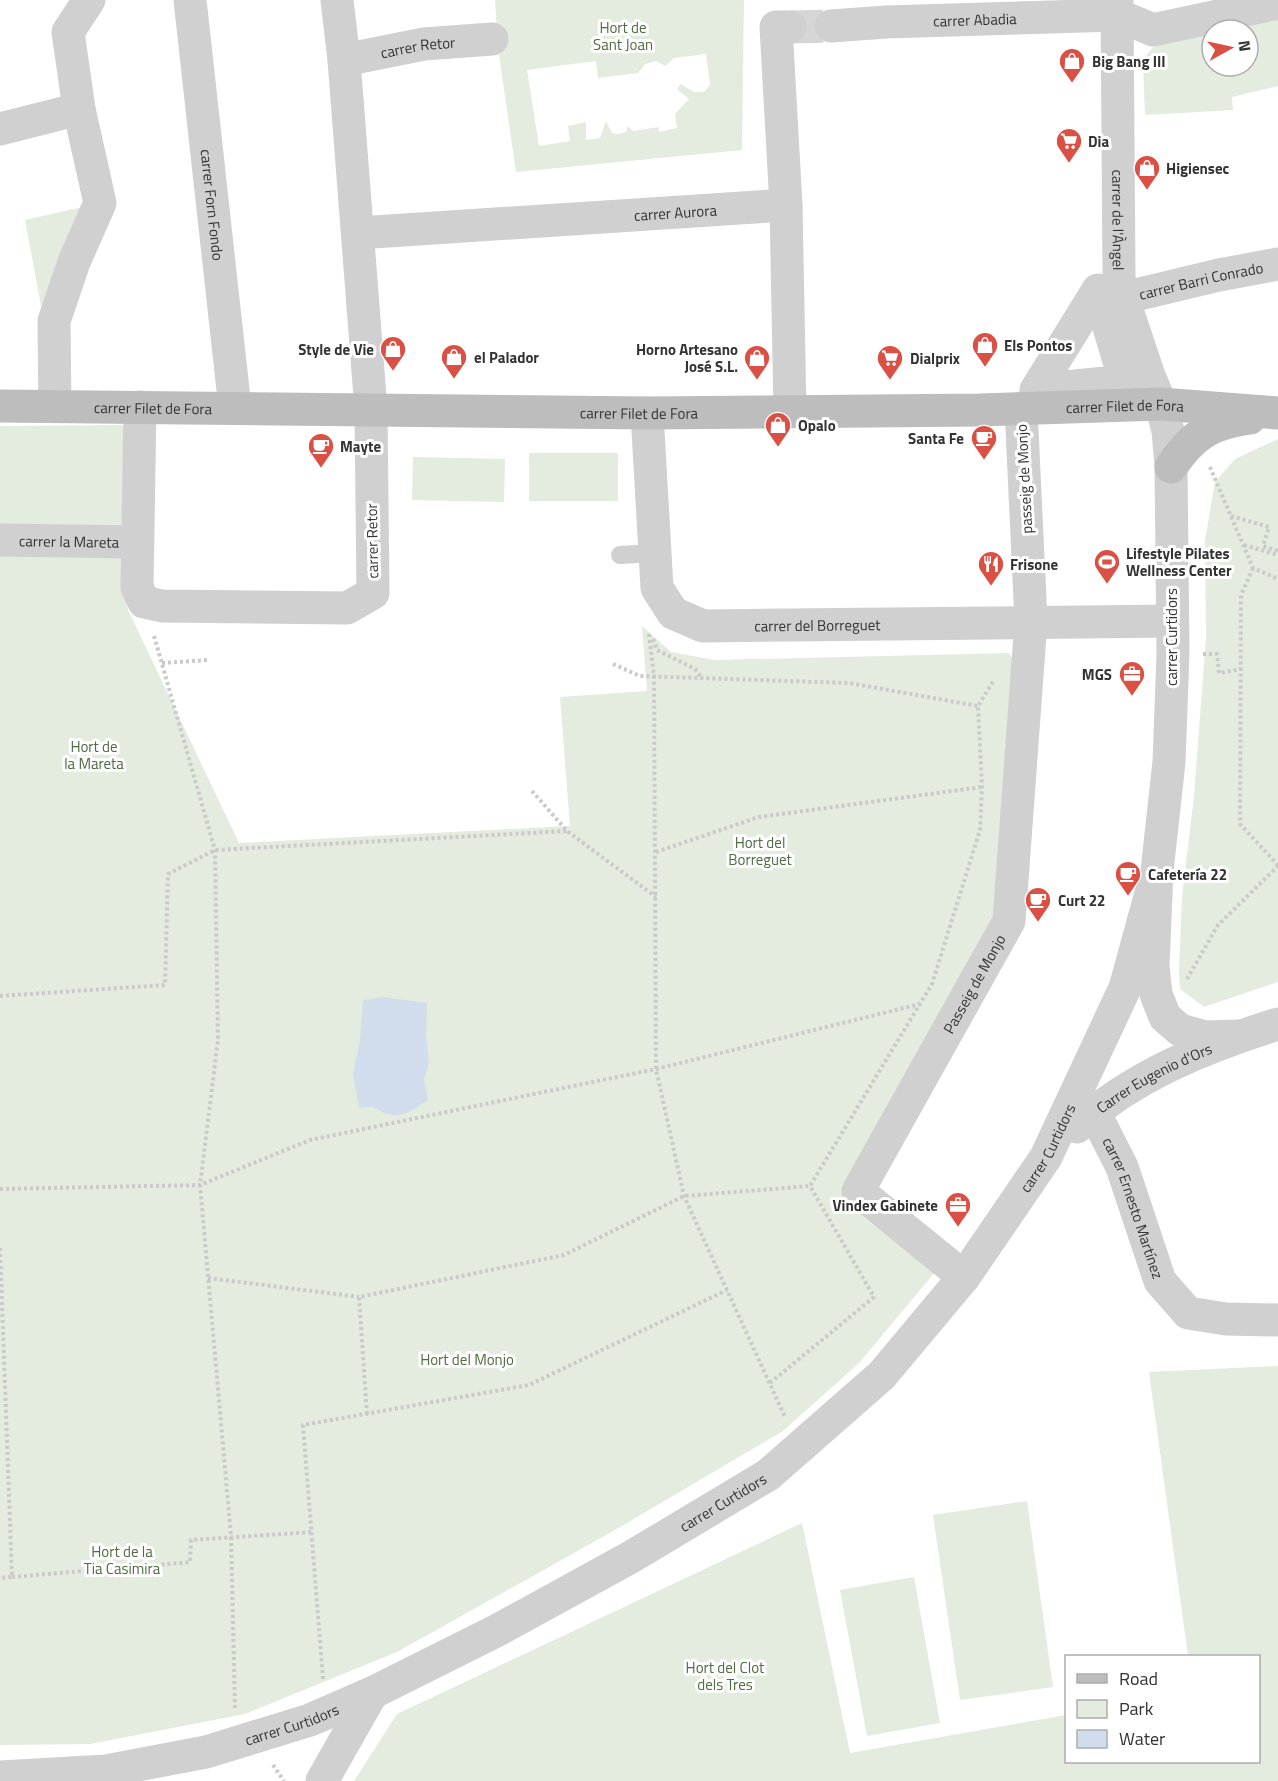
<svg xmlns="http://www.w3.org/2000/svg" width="1278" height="1781" viewBox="0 0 1278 1781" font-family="'Titillium Web',sans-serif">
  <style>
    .green { fill: #e4ebdf; fill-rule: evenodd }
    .water { fill: #d1ddec }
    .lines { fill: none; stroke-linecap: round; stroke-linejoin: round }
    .street-tunnel { stroke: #d6d6d6; stroke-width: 33; stroke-dasharray: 33 16; stroke-linecap: butt }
    .path { stroke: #cacaca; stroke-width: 4; stroke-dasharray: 3 3; stroke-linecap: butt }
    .lane { stroke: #d0d0d0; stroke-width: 18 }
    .street { stroke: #d0d0d0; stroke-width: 33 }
    .secondary { stroke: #bdbdbd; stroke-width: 33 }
    .labels { text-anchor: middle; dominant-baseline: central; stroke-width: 6; stroke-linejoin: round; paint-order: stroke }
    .street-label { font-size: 15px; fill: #333; stroke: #fff }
    .park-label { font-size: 15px; fill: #4f6c42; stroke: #fff }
    .poi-label { font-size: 15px; font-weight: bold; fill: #333; stroke: #fff; text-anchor: start }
  </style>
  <rect width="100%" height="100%" fill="#fff"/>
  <g class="green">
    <path d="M495,0H744L742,150L516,172L498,48ZM706,54L710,85L704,92H694L681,84L677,89L689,99L675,114L677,128L659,132V127L633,131L628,126L626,132L618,134L612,133L606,121L600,138L586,140V122L568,126L570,141L539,146L527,70L596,61L598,78L638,73L645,64L656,61L665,66L674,58Z"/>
    <polygon points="1278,17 1278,86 1232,97 1233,110 1145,115 1143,60 1153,47 1212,33 1212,66 1248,66 1248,30 1226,30"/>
    <polygon points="87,206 45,327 25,220"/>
    <polygon points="128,425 124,571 128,610 239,843 570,826 560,697 647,691 642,626 671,652 715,660 1009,653 1019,670 997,925 848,1195 864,1218 935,1272 859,1363 783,1431 615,1530 397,1652 245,1714 90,1744 0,1745 0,426"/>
    <polygon points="1278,439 1278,982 1204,1007 1180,989 1179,970 1182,897 1194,796 1206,637 1205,540 1215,482 1235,459"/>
    <rect x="529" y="453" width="89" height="48"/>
    <polygon points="413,457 505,459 504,502 412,500"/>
    <polygon points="1278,1366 1278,1781 354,1781 397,1714 802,1523 850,1753 1066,1715 1066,1762 1258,1762 1258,1656 1188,1656 1149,1372"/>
    <polygon points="1027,1501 1053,1687 960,1700 933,1515"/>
    <polygon points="914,1577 940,1723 867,1736 840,1590"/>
  </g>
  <path class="water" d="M383,997L427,1003L426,1035L429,1064L424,1079L428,1100C418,1107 404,1117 392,1115C376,1112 379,1104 359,1108L353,1074L360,1040L363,1000Z"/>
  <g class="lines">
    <polyline class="street-tunnel" points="790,27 831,26"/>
    <g class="path">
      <polyline points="1210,467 1253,568 1278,579"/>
      <polyline points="1231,516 1269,527 1263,546 1278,551"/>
      <polyline points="1244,545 1278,555"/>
      <polyline points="1253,568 1241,595 1240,824 1278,865"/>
      <polyline points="649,634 654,677 656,1069 684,1196 785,1417"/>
      <polyline points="154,636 215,850 218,1040 200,1185 231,1536 235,1709"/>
      <polyline points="653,639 657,650 695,669 701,677"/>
      <polyline points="1203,654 1217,654 1219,673 1241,669"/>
      <polyline points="162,663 208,660"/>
      <polyline points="613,664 640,676 849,683 978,706"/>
      <polyline points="532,791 567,831 656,897"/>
      <polyline points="656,852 759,817 982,787"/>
      <polyline points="1187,979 1218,925 1278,866"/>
      <polyline points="0,996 165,985 168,874 215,850 567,831"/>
      <polyline points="0,1189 200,1185 310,1140 656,1069 920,1004"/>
      <polyline points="0,1248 12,1577 0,1578"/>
      <polyline points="208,1278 359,1297"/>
      <polyline points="770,1383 874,1297 810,1186 932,984 980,830 982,787 978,706 994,680"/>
      <polyline points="367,1414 359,1297 564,1255 684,1196 810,1186"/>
      <polyline points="12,1577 190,1562 191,1540 312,1532"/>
      <polyline points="323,1679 303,1425 529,1385 727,1290"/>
      <polyline points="273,1765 284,1781"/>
    </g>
    <polyline class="lane" points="620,555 655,553"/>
    <g class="street">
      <path id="s1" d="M190,0L235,408"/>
      <path id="s2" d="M1117,0L1119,277L1123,298L1149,376L1161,404L1168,431L1171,467L1173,653L1169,762L1157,871L1153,966L1156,994L1165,1017L1180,1030L1205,1037L1240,1036"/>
      <path id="s3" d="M831,26L886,22L1118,15L1153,30L1278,3"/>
      <polyline points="790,27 776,27 786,205 790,412"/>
      <path id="s4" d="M344,60L424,44L492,39"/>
      <polyline points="0,129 79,109"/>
      <path id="s5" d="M358,233L786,205"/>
      <polygon points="1098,290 1125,381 1036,390"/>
      <path id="s6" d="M1123,298L1219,275L1278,264"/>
      <polyline points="55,406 54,321 74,262 100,203 79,109 68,32 89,0"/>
      <polyline points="140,407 137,587 144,602 162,606 347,608 373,593 371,410 344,60 337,0"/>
      <path id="s7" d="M647,413L657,588L673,613L703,626L1172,621"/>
      <path id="s8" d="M0,540L137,542"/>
      <path id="s9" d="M1094,1112L1122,1167L1160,1281L1188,1313L1226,1319L1278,1320"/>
      <path id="s10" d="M1077,1127C1132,1076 1207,1046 1278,1024"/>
      <path id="s11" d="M964,1277L858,1191L1009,921L1031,621L1021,408"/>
      <path id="s12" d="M0,1777L106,1771L206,1752L310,1720L372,1693L498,1630L631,1557L768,1475L882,1375L964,1277L1046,1157L1125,988L1157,871"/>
      <polyline points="322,1781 372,1693"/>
    </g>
    <g class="secondary">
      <path id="s13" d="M0,406L647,413L980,410L1161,404L1278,413"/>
      <path d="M1171,467C1193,434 1210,424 1250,418"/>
    </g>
  </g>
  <defs>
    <g id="shop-pin" transform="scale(1.35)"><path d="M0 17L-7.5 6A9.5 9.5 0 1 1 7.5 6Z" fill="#da5044" stroke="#fff"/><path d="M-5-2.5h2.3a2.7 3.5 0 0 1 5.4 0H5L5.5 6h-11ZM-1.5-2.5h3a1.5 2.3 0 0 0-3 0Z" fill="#fff"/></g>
    <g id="supermarket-pin" transform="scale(1.35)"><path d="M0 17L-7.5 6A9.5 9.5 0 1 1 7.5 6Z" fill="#da5044" stroke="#fff"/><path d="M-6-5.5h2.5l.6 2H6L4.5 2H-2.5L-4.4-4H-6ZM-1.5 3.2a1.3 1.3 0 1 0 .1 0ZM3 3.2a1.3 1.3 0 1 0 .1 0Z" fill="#fff"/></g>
    <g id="cafe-pin" transform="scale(1.35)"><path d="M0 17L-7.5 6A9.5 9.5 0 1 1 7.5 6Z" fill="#da5044" stroke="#fff"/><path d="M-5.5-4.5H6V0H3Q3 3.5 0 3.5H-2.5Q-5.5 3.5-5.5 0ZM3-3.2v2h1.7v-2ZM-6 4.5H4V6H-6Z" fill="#fff"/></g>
    <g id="stadium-pin" transform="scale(1.35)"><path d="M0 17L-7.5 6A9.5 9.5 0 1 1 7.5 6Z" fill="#da5044" stroke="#fff"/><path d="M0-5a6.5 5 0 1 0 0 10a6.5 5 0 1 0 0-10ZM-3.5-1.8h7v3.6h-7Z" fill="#fff"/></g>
    <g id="restaurant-pin" transform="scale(1.35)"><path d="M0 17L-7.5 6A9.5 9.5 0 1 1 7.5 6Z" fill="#da5044" stroke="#fff"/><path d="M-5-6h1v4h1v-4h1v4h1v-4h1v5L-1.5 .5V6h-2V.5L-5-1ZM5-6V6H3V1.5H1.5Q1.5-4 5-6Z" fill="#fff"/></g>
    <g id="office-pin" transform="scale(1.35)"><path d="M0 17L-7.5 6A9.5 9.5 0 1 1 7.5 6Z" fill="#da5044" stroke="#fff"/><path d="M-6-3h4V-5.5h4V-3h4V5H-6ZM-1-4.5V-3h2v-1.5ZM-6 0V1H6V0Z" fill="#fff"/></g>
  </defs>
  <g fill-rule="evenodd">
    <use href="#shop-pin" x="1072" y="61"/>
    <use href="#supermarket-pin" x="1069" y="141"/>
    <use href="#shop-pin" x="1147" y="168"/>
    <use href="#shop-pin" x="985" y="345"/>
    <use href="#shop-pin" x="393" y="349"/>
    <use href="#shop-pin" x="454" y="357"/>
    <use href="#shop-pin" x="757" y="358"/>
    <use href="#supermarket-pin" x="890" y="358"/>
    <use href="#shop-pin" x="778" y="425"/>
    <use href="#cafe-pin" x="984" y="438"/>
    <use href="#cafe-pin" x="321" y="446"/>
    <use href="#stadium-pin" x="1107" y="562"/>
    <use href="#restaurant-pin" x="991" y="564"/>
    <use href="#office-pin" x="1132" y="674"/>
    <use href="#cafe-pin" x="1128" y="874"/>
    <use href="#cafe-pin" x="1038" y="900"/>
    <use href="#office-pin" x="958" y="1205"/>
  </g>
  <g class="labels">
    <g class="street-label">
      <text stroke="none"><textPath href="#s3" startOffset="144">carrer Abadia</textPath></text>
      <text stroke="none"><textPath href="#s4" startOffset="75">carrer Retor</textPath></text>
      <text stroke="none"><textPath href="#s1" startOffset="206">carrer Forn Fondo</textPath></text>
      <text stroke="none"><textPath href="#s5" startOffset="318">carrer Aurora</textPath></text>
      <text stroke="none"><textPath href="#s2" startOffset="220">carrer de l'Àngel</textPath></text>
      <text stroke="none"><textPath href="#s6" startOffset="80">carrer Barri Conrado</textPath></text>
      <text stroke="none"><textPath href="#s13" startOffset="153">carrer Filet de Fora</textPath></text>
      <text stroke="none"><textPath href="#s13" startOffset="1125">carrer Filet de Fora</textPath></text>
      <text stroke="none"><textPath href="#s13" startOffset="639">carrer Filet de Fora</textPath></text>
      <text transform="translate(1024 479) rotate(-93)">passeig de Monjo</text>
      <text stroke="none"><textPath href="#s8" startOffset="69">carrer la Mareta</textPath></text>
      <text transform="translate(372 541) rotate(-91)">carrer Retor</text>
      <text stroke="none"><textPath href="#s7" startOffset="352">carrer del Borreguet</textPath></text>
      <text transform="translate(1171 637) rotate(-90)">carrer Curtidors</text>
      <text stroke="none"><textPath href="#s11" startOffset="374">Passeig de Monjo</textPath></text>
      <text stroke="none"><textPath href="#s10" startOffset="92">Carrer Eugenio d'Ors</textPath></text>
      <text stroke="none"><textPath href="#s12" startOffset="1270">carrer Curtidors</textPath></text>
      <text stroke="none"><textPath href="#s9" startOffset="104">carrer Ernesto Martínez</textPath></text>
      <text stroke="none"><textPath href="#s12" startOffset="784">carrer Curtidors</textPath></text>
      <text stroke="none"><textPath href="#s12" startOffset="298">carrer Curtidors</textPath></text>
    </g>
    <g class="park-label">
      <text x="623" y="27">Hort de<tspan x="623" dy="17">Sant Joan</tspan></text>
      <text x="94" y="746">Hort de<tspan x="94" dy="17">la Mareta</tspan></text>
      <text x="760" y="842">Hort del<tspan x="760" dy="17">Borreguet</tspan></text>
      <text x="467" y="1359">Hort del Monjo</text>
      <text x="122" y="1551">Hort de la<tspan x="122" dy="17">Tia Casimira</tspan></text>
      <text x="725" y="1667">Hort del Clot<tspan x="725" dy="17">dels Tres</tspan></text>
    </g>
    <g class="poi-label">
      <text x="1092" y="61">Big Bang III</text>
      <text x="1088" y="141">Dia</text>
      <text x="1166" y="168">Higiensec</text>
      <text x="1004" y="345">Els Pontos</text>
      <text x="374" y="349" text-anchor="end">Style de Vie</text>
      <text x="738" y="349" text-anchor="end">Horno Artesano<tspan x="738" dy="17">José S.L.</tspan></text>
      <text x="474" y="357">el Palador</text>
      <text x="910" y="358">Dialprix</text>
      <text x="798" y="425">Opalo</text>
      <text x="964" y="438" text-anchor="end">Santa Fe</text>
      <text x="340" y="446">Mayte</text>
      <text x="1126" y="553">Lifestyle Pilates<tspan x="1126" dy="17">Wellness Center</tspan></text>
      <text x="1010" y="564">Frisone</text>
      <text x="1112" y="674" text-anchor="end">MGS</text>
      <text x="1148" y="874">Cafetería 22</text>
      <text x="1058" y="900">Curt 22</text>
      <text x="938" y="1205" text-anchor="end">Vindex Gabinete</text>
    </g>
  </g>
  <rect x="1065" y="1655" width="195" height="108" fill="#ffffff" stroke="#adadad" stroke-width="1.5"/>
  <rect x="1077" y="1674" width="30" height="9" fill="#bdbdbd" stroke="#adadad" stroke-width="1.5"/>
  <text x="1119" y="1685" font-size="18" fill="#333333">Road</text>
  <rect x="1077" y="1700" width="30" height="18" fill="#e4ebdf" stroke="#adadad" stroke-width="1.5"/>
  <text x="1119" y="1715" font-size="18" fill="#333333">Park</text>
  <rect x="1077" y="1730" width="30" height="18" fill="#d1ddec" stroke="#adadad" stroke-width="1.5"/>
  <text x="1119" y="1745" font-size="18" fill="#333333">Water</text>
  <g transform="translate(1230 48) rotate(82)"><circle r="28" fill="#ffffff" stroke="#adadad" stroke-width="1.5"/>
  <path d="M0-4.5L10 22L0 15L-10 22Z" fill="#da5044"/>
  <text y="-9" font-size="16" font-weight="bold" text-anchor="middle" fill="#333333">N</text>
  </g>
</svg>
